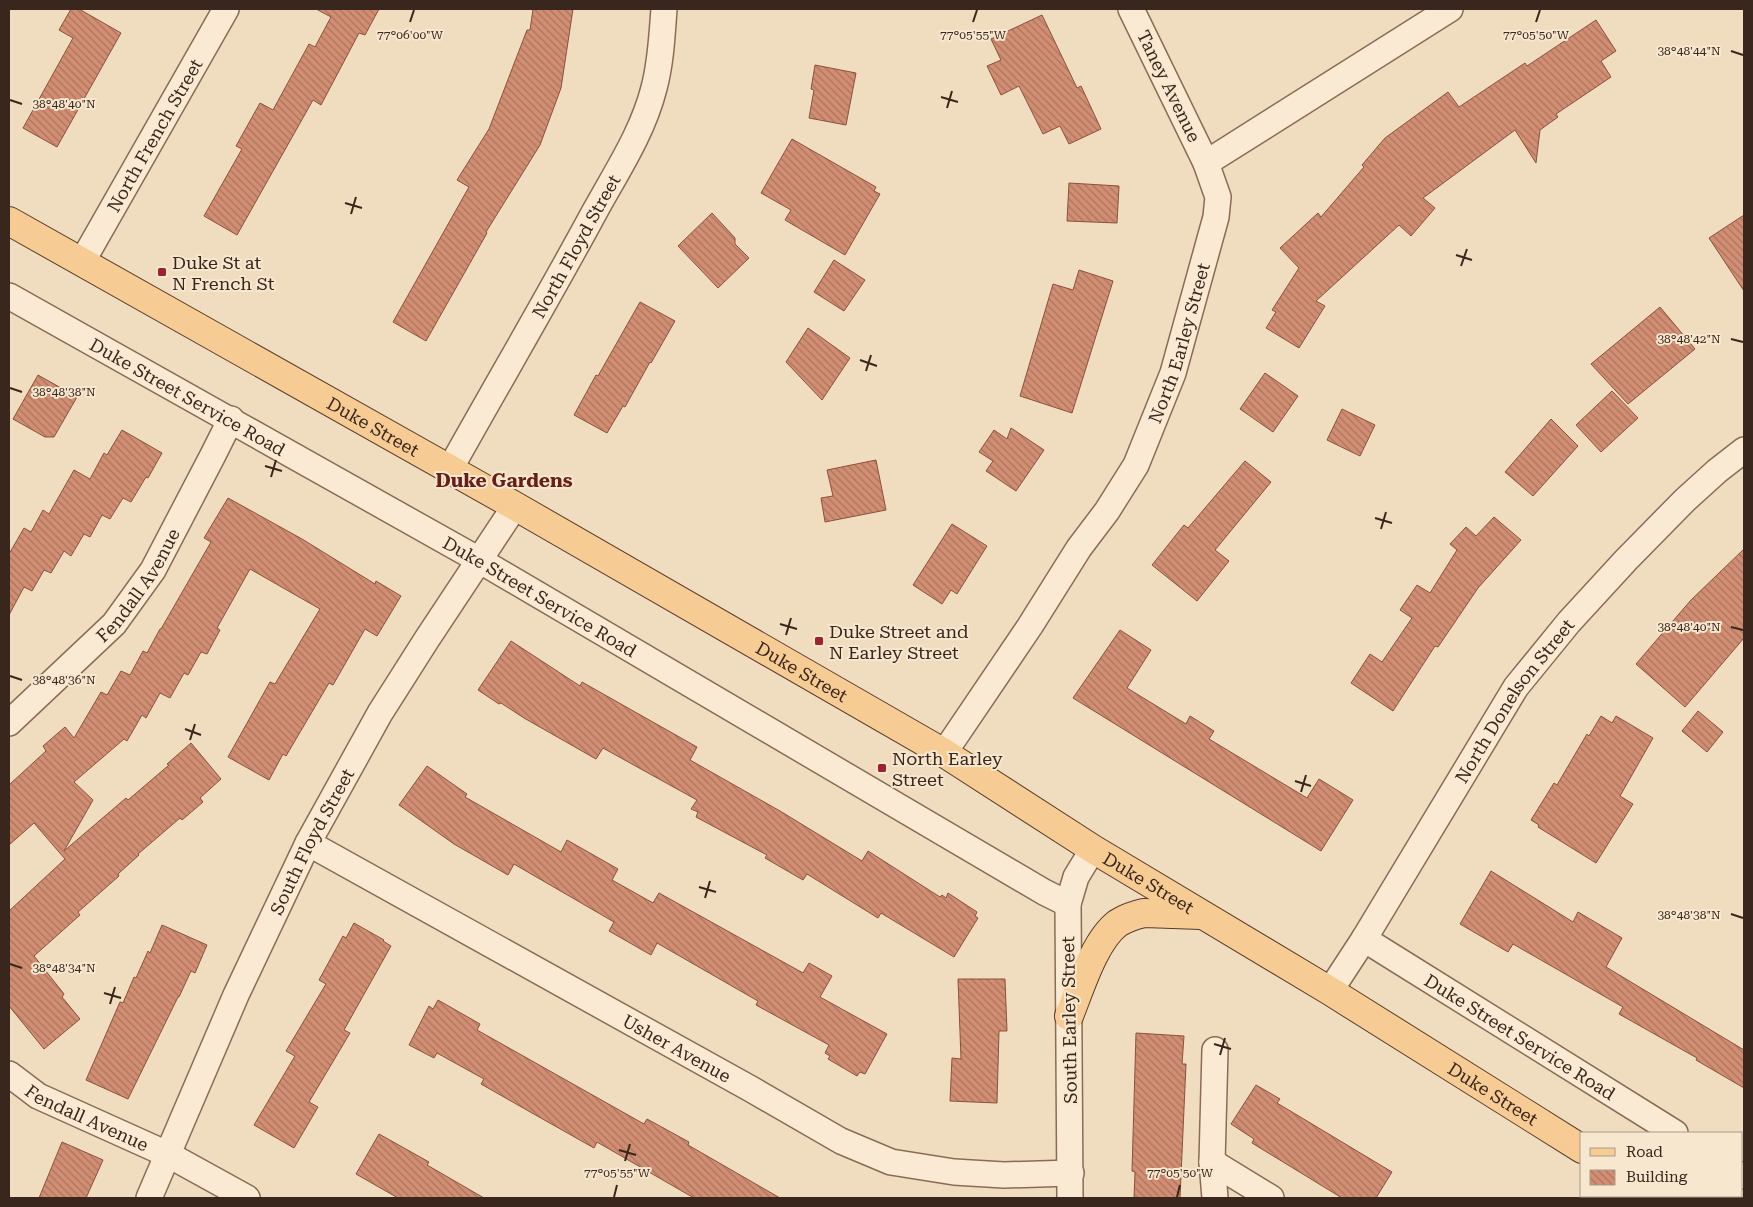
<svg xmlns="http://www.w3.org/2000/svg" width="1753" height="1207" viewBox="0 0 1753 1207" font-family="'Roboto Serif',serif">
  <style>
    .building { fill: url(#building-back-hatch); stroke: #8b513b }
    .lines { fill: none; stroke-linecap: round; stroke-linejoin: round }
    .street-casing { stroke: #8a6c56; stroke-width: 28 }
    .primary-casing { stroke: #583a2b; stroke-width: 30 }
    .street { stroke: #fbead3; stroke-width: 25 }
    .primary { stroke: #f7cc94; stroke-width: 28 }
    .ticks { fill: none; stroke: #39261c; stroke-width: 2 }
    .poi-dot { fill: #9d2333; stroke: #f7e7cf; stroke-width: 2 }
    .labels { text-anchor: middle; dominant-baseline: central; stroke-width: 4; stroke-linejoin: round; paint-order: stroke }
    .street-label { font-size: 18px; fill: #39261c; stroke: #f7e7cf }
    .poi-label { font-size: 18px; fill: #39261c; stroke: #f7e7cf; text-anchor: start }
    .neighbourhood-label { font-size: 19px; font-weight: bold; fill: #681f19; stroke: #f7e7cf }
    .ticks-label { font-size: 12px; text-anchor: middle; fill: #39261c; stroke: #f7e7cf; stroke-width: 4; stroke-linejoin: round; paint-order: stroke }
  </style>
  <defs>
    <pattern id="building-back-hatch" width="6" height="6" patternUnits="userSpaceOnUse" patternTransform="scale(1.25)"><rect width="6" height="6" fill="#d18e73"/><path d="M-1 5l2 2M0 0l6 6M5-1l2 2" fill="none" stroke="#ab745e"/></pattern>
  </defs>
  <rect width="100%" height="100%" fill="#f0dcbf"/>
  <g class="building">
    <polygon points="71,9 79,9 121,33 57,147 23,128 73,38 59,30"/>
    <polygon points="316,9 379,9 365,35 359,33 321,105 313,100 237,235 204,216 242,149 236,146 260,103 273,110 309,44 315,47 331,17"/>
    <polygon points="533,9 573,9 561,88 540,145 486,232 487,233 426,341 393,322 469,187 457,180 489,129 527,30 530,30"/>
    <polygon points="1042,15 1077,88 1081,86 1101,129 1069,144 1060,126 1043,134 1019,86 1001,95 987,66 1001,60 991,39"/>
    <polygon points="1596,20 1616,51 1601,61 1611,77 1556,114 1558,117 1540,130 1536,163 1515,130 1423,198 1435,208 1411,236 1399,225 1316,301 1325,306 1299,348 1266,328 1276,312 1272,310 1299,268 1280,248 1318,213 1321,217 1364,167 1362,165 1385,138 1448,92 1459,107 1525,63 1527,66"/>
    <polygon points="815,65 856,73 846,125 809,118 814,90 811,89"/>
    <polygon points="792,139 876,187 874,191 880,194 845,255 785,220 791,210 761,193"/>
    <polygon points="1069,183 1119,186 1117,223 1067,221"/>
    <polygon points="712,213 735,238 735,244 749,258 718,288 678,246"/>
    <polygon points="1744,215 1744,291 1709,238"/>
    <polygon points="834,260 865,280 844,311 814,292"/>
    <polygon points="1079,270 1113,281 1072,413 1020,396 1053,284 1073,290"/>
    <polygon points="640,302 675,321 651,363 650,362 625,407 623,406 607,433 574,415 596,375 598,376"/>
    <polygon points="1660,307 1695,349 1628,404 1591,364"/>
    <polygon points="808,328 850,358 822,400 786,362"/>
    <polygon points="1265,373 1298,396 1273,432 1240,409"/>
    <polygon points="38,375 77,397 54,437 45,437 13,419"/>
    <polygon points="1612,391 1638,418 1601,452 1576,425"/>
    <polygon points="1342,409 1375,425 1360,456 1327,440"/>
    <polygon points="1551,419 1578,446 1533,496 1505,472"/>
    <polygon points="1011,428 1044,450 1016,491 986,471 993,461 979,452 994,430 1007,439"/>
    <polygon points="122,430 162,453 148,478 146,477 131,502 123,498 110,519 102,515 90,537 84,534 71,556 64,551 51,573 44,570 32,591 24,587 9,615 9,554 24,528 31,532 43,510 49,514 74,470 90,479 104,453 107,455"/>
    <polygon points="876,460 886,510 825,522 821,498 833,496 827,470"/>
    <polygon points="1245,461 1271,482 1215,550 1229,561 1197,601 1152,565 1184,525 1188,528"/>
    <polygon points="228,498 302,539 375,584 376,581 401,596 377,636 365,629 333,685 329,683 286,756 283,754 269,780 228,757 270,682 275,684 320,609 250,569 217,628 220,630 207,654 201,652 188,675 184,673 170,698 160,693 146,718 142,715 127,741 124,739 74,782 93,800 64,851 126,798 128,800 169,765 167,764 191,743 221,779 200,798 203,802 182,820 180,818 138,854 139,855 118,874 119,876 78,912 80,915 34,956 64,994 62,997 80,1019 44,1049 9,1006 9,911 65,859 34,823 9,845 9,785 46,751 43,746 65,727 74,738 101,692 107,695 121,671 130,675 143,651 147,653 160,629 161,629 211,542 204,538"/>
    <polygon points="1494,517 1521,540 1478,588 1438,647 1435,646 1393,711 1351,683 1370,654 1382,662 1412,618 1400,610 1417,585 1430,593 1457,550 1450,544 1466,527 1476,536"/>
    <polygon points="952,524 987,546 957,594 951,590 942,604 913,585"/>
    <polygon points="1744,549 1744,638 1685,707 1636,664 1691,600"/>
    <polygon points="1120,630 1151,650 1127,688 1186,724 1190,716 1214,731 1209,739 1307,798 1319,779 1353,800 1321,851 1073,698"/>
    <polygon points="511,641 580,686 582,682 697,747 690,760 780,811 862,861 868,851 940,897 942,895 946,898 948,893 977,912 975,916 978,918 954,957 881,913 878,918 807,874 803,880 765,858 767,855 696,817 698,812 691,809 697,800 603,748 596,759 524,718 501,703 499,704 478,690"/>
    <polygon points="1698,711 1723,732 1707,752 1682,731"/>
    <polygon points="1601,716 1612,723 1616,716 1653,738 1620,796 1633,804 1596,863 1538,827 1539,825 1531,820 1554,783 1557,785 1587,734 1589,736"/>
    <polygon points="427,766 467,794 465,797 561,852 567,840 618,869 612,880 653,903 659,893 803,973 809,963 832,976 820,997 887,1034 865,1074 860,1072 857,1076 828,1059 830,1056 825,1053 829,1045 756,1005 758,1001 657,943 651,955 609,931 614,922 514,864 508,875 454,844 399,805"/>
    <polygon points="1491,871 1573,922 1578,912 1622,938 1606,967 1744,1050 1744,1088 1696,1060 1697,1058 1619,1014 1623,1007 1513,944 1508,952 1460,924"/>
    <polygon points="354,923 384,940 383,941 391,946 344,1030 350,1033 309,1102 318,1107 294,1148 254,1125 295,1056 286,1051 326,984 319,980 343,936 346,938"/>
    <polygon points="162,925 207,945 195,973 191,971 179,997 178,997 128,1099 86,1080 120,1002 123,1003 134,977 136,978 148,951 150,953"/>
    <polygon points="958,979 1005,979 1007,1031 999,1031 997,1103 950,1101 952,1058 961,1059"/>
    <polygon points="438,1000 480,1024 477,1030 644,1124 647,1119 689,1142 688,1145 780,1198 694,1198 597,1142 594,1148 532,1113 481,1084 484,1079 437,1053 434,1058 409,1045 429,1006 433,1009"/>
    <polygon points="1136,1033 1184,1036 1182,1064 1186,1064 1180,1198 1134,1198 1135,1172 1132,1171"/>
    <polygon points="1256,1085 1280,1099 1277,1103 1392,1172 1376,1198 1342,1198 1252,1143 1254,1139 1231,1124"/>
    <polygon points="379,1134 429,1162 427,1165 484,1198 398,1198 356,1174"/>
    <polygon points="62,1142 103,1160 86,1198 39,1198"/>
  </g>
  <g class="lines">
    <g class="street-casing">
      <g id="street">
        <polyline points="1206,163 1450,9"/>
        <path id="s1" d="M82,262L226,9"/>
        <path id="s2" d="M9,296L479,560L1044,892L1068,904"/>
        <path id="s3" d="M450,469C498,383 548,298 595,211C617,171 643,132 654,88C661,62 662,35 664,9"/>
        <path id="s4" d="M9,723L114,624L153,570L213,455L231,419"/>
        <path id="s5" d="M944,753L1030,626L1079,548L1107,511L1136,465L1173,373L1216,217L1218,197L1206,163L1131,9"/>
        <path id="s6" d="M308,843L751,1089L841,1141L891,1162L954,1172L1004,1175L1071,1173"/>
        <path id="s7" d="M1364,939L1675,1133"/>
        <path id="s8" d="M1330,991L1364,939L1516,687L1569,622L1626,560L1685,500L1717,471L1744,450"/>
        <path id="s9" d="M9,1074L38,1096L169,1155L247,1198"/>
        <polyline points="1212,1162 1271,1198"/>
        <polyline points="1742,1175 1744,1176"/>
        <path id="s10" d="M149,1198L236,995L308,843L380,713L427,639L515,506"/>
        <polyline points="1070,1198 1068,904 1076,877 1093,849"/>
        <polyline points="1215,1198 1212,1162 1215,1050"/>
        <polyline points="1622,1198 1623,1196"/>
      </g>
    </g>
    <g class="primary-casing">
      <g id="primary">
        <path id="s11" d="M9,221L515,506L944,753L1093,849L1330,991L1582,1149"/>
        <path d="M1069,1016C1080,989 1094,941 1118,923C1126,918 1135,915 1144,913L1201,915"/>
        <polyline points="1657,1196 1661,1198"/>
      </g>
    </g>
    <use href="#street" class="street"/>
    <use href="#primary" class="primary"/>
  </g>
  <path class="ticks" d="M410,22L414,10M973,22L977,10M1536,22L1540,10M1731,51L1743,55M941,97L958,102M10,100L22,104M947,108L952,91M345,203L362,208M351,214L356,197M1456,255L1472,260M1461,266L1467,249M1731,339L1743,342M860,360L877,366M866,371L871,355M10,388L22,392M265,466L282,471M271,477L276,460M1375,518L1392,523M1381,529L1386,512M780,624L797,629M1731,627L1743,630M786,635L791,618M10,676L22,680M185,729L201,735M190,740L195,724M1295,781L1311,786M1301,792L1306,775M699,887L716,892M705,898L710,881M1731,914L1743,918M10,964L22,968M104,993L121,998M110,1004L115,987M1214,1044L1231,1049M1220,1055L1225,1038M619,1150L636,1155M625,1161L630,1144M614,1197L617,1185M1177,1197L1180,1185"/>
  <g class="poi-dot">
    <rect x="157" y="267" width="10" height="10" rx="2.5"/>
    <rect x="814" y="636" width="10" height="10" rx="2.5"/>
    <rect x="877" y="763" width="10" height="10" rx="2.5"/>
  </g>
  <g class="labels">
    <g class="street-label">
      <text transform="translate(1169 86) rotate(64)">Taney Avenue</text>
      <text stroke="none"><textPath href="#s1" startOffset="146">North French Street</textPath></text>
      <text stroke="none"><textPath href="#s3" startOffset="256">North Floyd Street</textPath></text>
      <text stroke="none"><textPath href="#s5" startOffset="476">North Earley Street</textPath></text>
      <text stroke="none"><textPath href="#s2" startOffset="205">Duke Street Service Road</textPath></text>
      <text stroke="none"><textPath href="#s11" startOffset="418">Duke Street</textPath></text>
      <text stroke="none"><textPath href="#s4" startOffset="190">Fendall Avenue</textPath></text>
      <text stroke="none"><textPath href="#s2" startOffset="610">Duke Street Service Road</textPath></text>
      <text stroke="none"><textPath href="#s11" startOffset="912">Duke Street</textPath></text>
      <text stroke="none"><textPath href="#s8" startOffset="344">North Donelson Street</textPath></text>
      <text stroke="none"><textPath href="#s10" startOffset="392">South Floyd Street</textPath></text>
      <text stroke="none"><textPath href="#s11" startOffset="1318">Duke Street</textPath></text>
      <text transform="translate(1069 1020) rotate(-91)">South Earley Street</text>
      <text stroke="none"><textPath href="#s7" startOffset="184">Duke Street Service Road</textPath></text>
      <text stroke="none"><textPath href="#s6" startOffset="422">Usher Avenue</textPath></text>
      <text stroke="none"><textPath href="#s11" startOffset="1722">Duke Street</textPath></text>
      <text stroke="none"><textPath href="#s9" startOffset="90">Fendall Avenue</textPath></text>
    </g>
    <g class="poi-label">
      <text x="172" y="262">Duke St at<tspan x="172" dy="21">N French St</tspan></text>
      <text x="829" y="631">Duke Street and<tspan x="829" dy="21">N Earley Street</tspan></text>
      <text x="892" y="758">North Earley<tspan x="892" dy="21">Street</tspan></text>
    </g>
    <g class="neighbourhood-label">
      <text x="504" y="480">Duke Gardens</text>
    </g>
  </g>
  <g class="ticks-label">
    <text x="410" y="39">77°06'00"W</text>
    <text x="973" y="39">77°05'55"W</text>
    <text x="1536" y="39">77°05'50"W</text>
    <text x="1689" y="55">38°48'44"N</text>
    <text x="64" y="108">38°48'40"N</text>
    <text x="1689" y="343">38°48'42"N</text>
    <text x="64" y="396">38°48'38"N</text>
    <text x="1689" y="631">38°48'40"N</text>
    <text x="64" y="684">38°48'36"N</text>
    <text x="1689" y="919">38°48'38"N</text>
    <text x="64" y="972">38°48'34"N</text>
    <text x="617" y="1177">77°05'55"W</text>
    <text x="1180" y="1177">77°05'50"W</text>
  </g>
  <rect width="1753" height="1207" fill="none" stroke="#39261c" stroke-width="20"/>
  <rect x="1580" y="1132" width="162" height="65" fill="#f7e7cf" stroke="#ab9a87"/>
  <rect x="1590" y="1148" width="25" height="8" fill="#f7cc94" stroke="#ab9a87"/>
  <text x="1626" y="1157" font-size="15" fill="#39261c">Road</text>
  <rect x="1590" y="1170" width="25" height="15" fill="url(#building-back-hatch)" stroke="#ab9a87"/>
  <text x="1626" y="1182" font-size="15" fill="#39261c">Building</text>
</svg>
